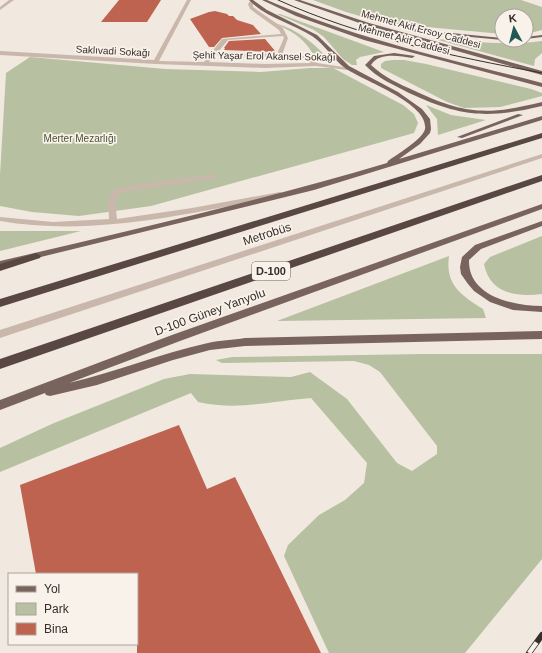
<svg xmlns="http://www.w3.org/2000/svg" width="542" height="653" viewBox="0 0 542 653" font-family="Arial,sans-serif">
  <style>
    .green { fill: #b7c0a0 }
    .building { fill: #be6350 }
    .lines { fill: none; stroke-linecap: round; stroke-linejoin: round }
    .minor { fill: #c9b7ab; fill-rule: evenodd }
    .major { fill: #78645c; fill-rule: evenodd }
    .highway { fill: #584742; fill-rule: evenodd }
    .tram { stroke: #372d2a; stroke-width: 1 }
    .rail-casing { stroke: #372d2a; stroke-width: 6 }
    .rail { stroke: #f9f2eb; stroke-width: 4.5; stroke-dasharray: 13; stroke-linecap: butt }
    .labels { text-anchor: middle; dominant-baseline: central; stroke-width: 3.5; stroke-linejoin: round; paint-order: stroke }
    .far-street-label { font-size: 10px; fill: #372d2a; stroke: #f9f2eb }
    .far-park-label { font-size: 10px; fill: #49542f; stroke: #f9f2eb }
    .shield { fill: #f9f2eb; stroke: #716864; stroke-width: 1 }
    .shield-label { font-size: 11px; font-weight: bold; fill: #372d2a }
    .street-label { font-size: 12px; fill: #372d2a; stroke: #f9f2eb }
  </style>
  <rect width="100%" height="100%" fill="#f1e8df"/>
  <g class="green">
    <polygon points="313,0 521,0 542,7 542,30 526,34 526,16 502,16 502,34 384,23 346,12"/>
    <polygon points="277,14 280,14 384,52 360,57 356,60 357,65 352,65 343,59 324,37 314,30"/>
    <path d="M275,23C299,30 315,44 331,62C311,60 315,52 302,40C295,33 284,28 275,23Z"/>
    <path d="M435,39C470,41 506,46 542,41V53L535,59L534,66Z"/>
    <polygon points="30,57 165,69 261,72 310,68 333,68 403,105 414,114 418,123 414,133 151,206 79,216 32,212 0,206 0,175 6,73"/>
    <polygon points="393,60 404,60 426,64 531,89 542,93 542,96 500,107 464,108 447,102 381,68 381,64 385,61"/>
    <polygon points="426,105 451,115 486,120 438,135 437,119"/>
    <polygon points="0,231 81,231 0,251"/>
    <path d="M542,236V294C516,297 490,294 484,264L490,257Z"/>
    <path d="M449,256C445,285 461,295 483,309L486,318L277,321Z"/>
    <path d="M424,354H542V559L465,653H329L284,556L288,545L319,515L345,500L364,483L367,463L311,398C270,401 239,411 198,402L191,393L0,472V448L54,423L164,379L190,374L291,377L310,372L347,399L397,463L412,471L437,454V446L380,372L369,365L354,361L222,363L216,360L232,357Z"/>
  </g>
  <g class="building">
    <polygon points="119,0 161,0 147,22 101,22"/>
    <polygon points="215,11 227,14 229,16 233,16 237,20 253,25 261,34 222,38 214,47 209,47 190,19 209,12"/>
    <polygon points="265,39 276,52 224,50 225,48 224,48 229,41"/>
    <polygon points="179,425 207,489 235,477 321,653 137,653 137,574 36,574 20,485"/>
  </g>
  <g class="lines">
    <g class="minor">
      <polygon points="9,0 14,0 0,10 0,7"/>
      <path d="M187,0H191L159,61L204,62L222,39L281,34L279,30L250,9L248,4L251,0H253V7L283,28L288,38L282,55L307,56L317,63L350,68L347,70L316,66L265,68L156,64L0,55V51L154,60ZM283,36L284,38L277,54L218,52L228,40ZM215,55L306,59L311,63L265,64L209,62Z"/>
      <polygon points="542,154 542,158 0,338 0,330"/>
      <path d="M213,174L217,176L216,178L121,192L115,200L117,219L192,208L280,192L284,194L280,196C189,214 92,237 0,221V217L53,222L109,219L108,200L116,188Z"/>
    </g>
    <g class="major">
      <path d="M249,0H253L267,10L317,35L349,66L398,92L422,109L430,119L431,129L430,133L420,144L399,159L542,116V120L314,190L0,267V261C130,231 259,201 387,163L388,161C396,155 423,139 425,129C429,103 363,81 345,68C333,59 325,45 312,36C292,23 266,18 249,0Z"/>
      <path d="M262,0H267C356,39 449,59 542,83V87L364,40L296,16Z"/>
      <polygon points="294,0 300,0 369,23 542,71 542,75 365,25"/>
      <polygon points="410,29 502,38 502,40 504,40 502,40 408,31"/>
      <polygon points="542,35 542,37 526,39 526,37"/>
      <path d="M394,53L415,56L412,58C399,56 379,52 371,65C384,77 399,84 415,91C466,115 488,115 542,102V106C487,119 461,117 409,93C394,85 377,78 365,65L374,56Z"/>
      <polygon points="518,114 523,115 462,138 457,137"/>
      <path d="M542,204V209L180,341L69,383C116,372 161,353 208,343C220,340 233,340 245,338L542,331V339L245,346L210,350L173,360L97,385L50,396L46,395L45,393L0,410V400L172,335Z"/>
      <path d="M542,221V226L481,249L469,260C468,296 513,306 542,306V312L513,310L490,302L474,291L468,284L461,274L460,267L462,257L475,245Z"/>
    </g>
    <g class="highway">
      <polygon points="542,133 542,138 0,307 0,299"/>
      <polygon points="542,175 542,181 0,369 0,359"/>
      <polygon points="36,253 41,256 40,258 0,271 0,264"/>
    </g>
    <path class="tram" d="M278,0C363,38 451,56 542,73"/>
    <g class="rail-casing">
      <polyline id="rail" points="529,653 542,635"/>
    </g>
    <use href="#rail" class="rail"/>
  </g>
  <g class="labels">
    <g class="far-street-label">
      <text transform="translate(421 29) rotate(15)">Mehmet Akif Ersoy Caddesi</text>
      <text transform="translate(404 39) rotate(15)">Mehmet Akif Caddesi</text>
      <text transform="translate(113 51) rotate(3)">Saklıvadi Sokağı</text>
      <text transform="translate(264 56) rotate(1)">Şehit Yaşar Erol Akansel Sokağı</text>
    </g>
    <g class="far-park-label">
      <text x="80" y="138">Merter Mezarlığı</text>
    </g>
    <rect class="shield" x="252" y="262" width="38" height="18" rx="3"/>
    <g class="shield-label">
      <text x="271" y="271">D-100</text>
    </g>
    <g class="street-label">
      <text transform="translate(267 234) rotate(-18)">Metrobüs</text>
      <text transform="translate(210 312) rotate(-20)">D-100 Güney Yanyolu</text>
    </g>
  </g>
  <rect x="8" y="573" width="130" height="72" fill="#f9f2eb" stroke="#aba39e"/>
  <rect x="16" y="586" width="20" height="6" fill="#78645c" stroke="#aba39e"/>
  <text x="44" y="593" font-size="12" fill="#372d2a">Yol</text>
  <rect x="16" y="603" width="20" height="12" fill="#b7c0a0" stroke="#aba39e"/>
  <text x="44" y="613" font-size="12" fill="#372d2a">Park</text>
  <rect x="16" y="623" width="20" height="12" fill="#be6350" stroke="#aba39e"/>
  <text x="44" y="633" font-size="12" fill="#372d2a">Bina</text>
  <g transform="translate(514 28) rotate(353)"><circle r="19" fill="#f9f2eb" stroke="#aba39e"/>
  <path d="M0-3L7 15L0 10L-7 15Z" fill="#225756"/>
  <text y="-6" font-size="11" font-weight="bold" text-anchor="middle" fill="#372d2a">K</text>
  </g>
</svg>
